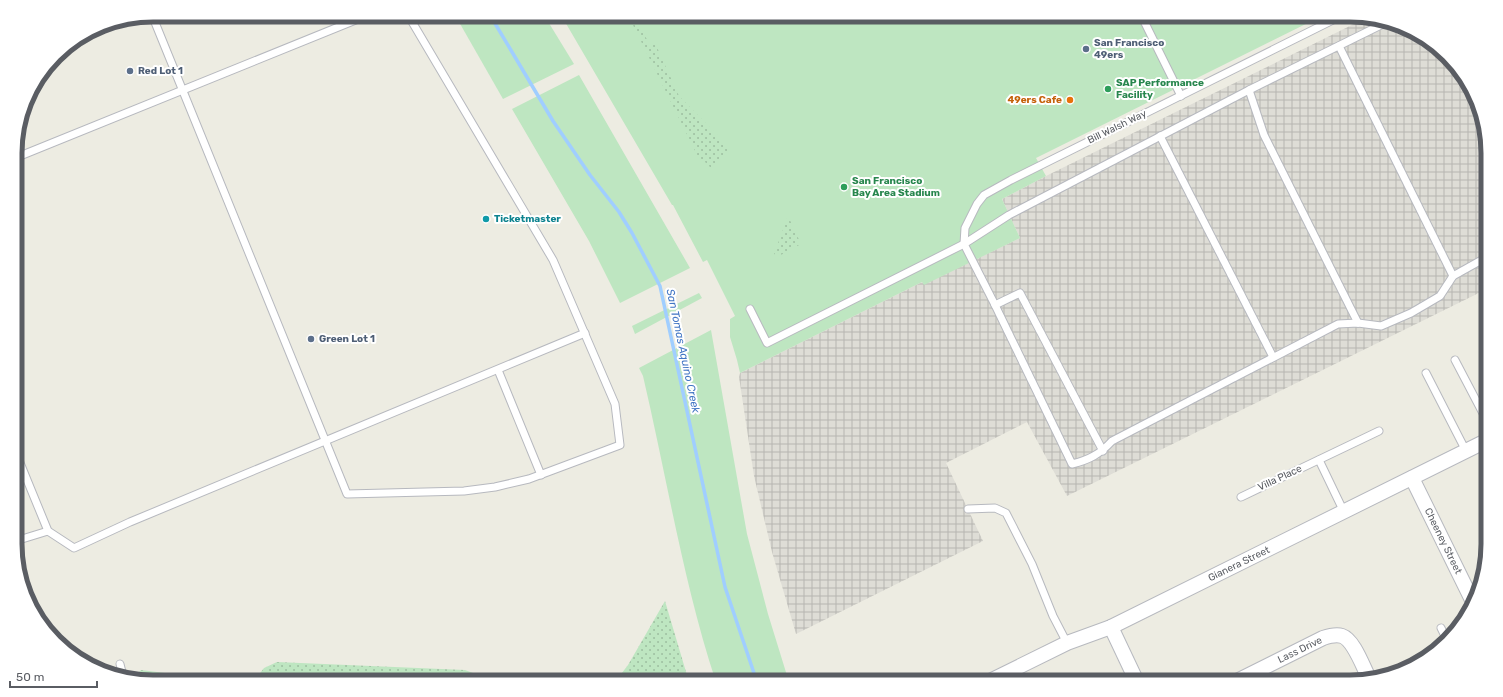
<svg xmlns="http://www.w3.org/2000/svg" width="1503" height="697" viewBox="0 0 1503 697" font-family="Rubik,sans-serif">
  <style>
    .industrial { fill: url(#industrial-grid) }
    .grass { fill: #bee6c1 }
    .park { fill: url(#park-dots) }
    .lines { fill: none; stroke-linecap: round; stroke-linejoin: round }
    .stream { stroke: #a0ceff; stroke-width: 3.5 }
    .lane-casing { stroke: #b7b9bf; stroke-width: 9 }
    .street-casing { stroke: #b7b9bf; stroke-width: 16 }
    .lane { stroke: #fff; stroke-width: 7 }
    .street { stroke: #fff; stroke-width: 14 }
    .service-dot { fill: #5c6f8a; stroke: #fff; stroke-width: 1.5 }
    .leisure-dot { fill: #2e9e5b; stroke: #fff; stroke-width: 1.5 }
    .food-dot { fill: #e8710a; stroke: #fff; stroke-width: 1.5 }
    .culture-dot { fill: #0f9aa8; stroke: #fff; stroke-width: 1.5 }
    .labels { text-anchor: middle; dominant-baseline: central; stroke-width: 4; stroke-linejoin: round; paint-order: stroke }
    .service-label { font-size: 10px; font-weight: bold; fill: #4e5e75; stroke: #fff; text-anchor: start }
    .leisure-label { font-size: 10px; font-weight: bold; fill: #27864d; stroke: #fff; text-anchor: start }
    .food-label { font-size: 10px; font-weight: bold; fill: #c56008; stroke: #fff; text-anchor: end }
    .street-label { font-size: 10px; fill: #5a5d63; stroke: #fff }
    .culture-label { font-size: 10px; font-weight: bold; fill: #0d838f; stroke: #fff; text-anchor: start }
    .water-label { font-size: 11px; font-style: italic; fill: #4276c4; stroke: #fff }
    .rim { fill: none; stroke: #5a5d63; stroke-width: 5 }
  </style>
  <defs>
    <pattern id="industrial-grid" width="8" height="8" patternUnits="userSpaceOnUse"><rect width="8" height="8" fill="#deddd6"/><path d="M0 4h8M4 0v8" fill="none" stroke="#b7b6b1"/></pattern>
    <pattern id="park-dots" width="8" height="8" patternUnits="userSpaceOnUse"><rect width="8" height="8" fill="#bee6c1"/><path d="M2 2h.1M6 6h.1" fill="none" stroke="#9dbea0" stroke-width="1.8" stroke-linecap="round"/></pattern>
  </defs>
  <rect width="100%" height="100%" fill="#edece2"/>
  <polygon class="industrial" points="1366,18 1403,26 1460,69 1487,135 1487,289 1067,496 1027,422 946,463 983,541 796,634 772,552 754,476 739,377 740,373 922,282 924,284 1020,238 1002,199 1046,176"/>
  <g class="grass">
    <polygon points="455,15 544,15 574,64 503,99"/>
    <polygon points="561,15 1324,15 1036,158 1046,176 1002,199 1020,238 924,285 922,282 740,373 737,360 730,337 730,319 735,316 707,260 703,262 673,205 672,205"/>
    <polygon points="579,75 690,268 620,303 589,241 512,109"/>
    <polygon points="699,293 702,298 635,334 632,326"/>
    <path d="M711,330L747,534L768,614L789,682H716C683,582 667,478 643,376L639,368Z"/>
  </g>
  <g class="park">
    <polygon points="628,15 640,15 644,23 639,25 650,45 655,43 679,96 731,149 711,168 705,162 701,163"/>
    <polygon points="788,216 801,244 779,256 774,254"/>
    <polygon points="665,601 689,682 615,682 628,665"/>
    <polygon points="277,662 465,670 473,673 477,682 249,682 254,677 258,676 264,668"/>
    <polygon points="141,670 165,673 176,682 153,682 133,678"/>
  </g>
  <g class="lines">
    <polyline class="stream" points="490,15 553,121 590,175 619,212 632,233 660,286 725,587 757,682"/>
    <g class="lane-casing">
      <g id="lane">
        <polyline points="152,15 347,494 464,491 495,487 529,479 620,445 615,404 553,260 408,15"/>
        <polyline points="1143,19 1181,96"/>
        <polyline points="1339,46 1453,276"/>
        <polyline points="1249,90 1264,135 1358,323"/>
        <polyline points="1160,136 1273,357"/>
        <polyline points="15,158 368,15"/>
        <path d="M964,244L995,305L1072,464C1089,460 1100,454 1112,441L1338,324L1358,323L1381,326L1411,313L1440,296L1453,276L1487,257"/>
        <polyline points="964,244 965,228 977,204 984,195 1011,180 1343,15"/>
        <polyline points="995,305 1020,293 1103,451"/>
        <polyline points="750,309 767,343 964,244 1009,215 1249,90 1387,22"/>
        <polyline points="1455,360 1488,423"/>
        <polyline points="498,370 541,475"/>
        <polyline points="1426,373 1466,451"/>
        <polyline points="16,453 48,531 74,548 130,522 585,333"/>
        <polyline points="1319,460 1344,512"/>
        <polyline points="1241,497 1379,431"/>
        <polyline points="968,509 995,508 1006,513 1032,564 1053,616 1067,643"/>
        <polyline points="16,538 22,539 48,531"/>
        <polyline points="1441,628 1447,640"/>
        <polyline points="120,664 123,676"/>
      </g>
    </g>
    <g class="street-casing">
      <g id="street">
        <polyline points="1412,478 1474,604"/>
        <polyline points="1111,627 1137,682"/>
        <polyline points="988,682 1067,643 1111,627 1488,440"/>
        <path d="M1235,682L1323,638C1329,636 1336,634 1342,636C1354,640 1363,667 1369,678"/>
      </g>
    </g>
    <use href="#lane" class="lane"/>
    <use href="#street" class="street"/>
  </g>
  <g class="service-dot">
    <circle cx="1086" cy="49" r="4"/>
    <circle cx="130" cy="71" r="4"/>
    <circle cx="311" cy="339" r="4"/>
  </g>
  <g class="leisure-dot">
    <circle cx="1108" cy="89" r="4"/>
    <circle cx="844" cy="187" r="4"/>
  </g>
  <circle class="food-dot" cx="1070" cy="100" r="4"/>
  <circle class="culture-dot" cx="486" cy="219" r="4"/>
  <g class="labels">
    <g class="service-label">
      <text x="1094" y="43">San Francisco<tspan x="1094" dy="12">49ers</tspan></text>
      <text x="138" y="71">Red Lot 1</text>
      <text x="319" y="339">Green Lot 1</text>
    </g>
    <g class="leisure-label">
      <text x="1116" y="83">SAP Performance<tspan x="1116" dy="12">Facility</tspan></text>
      <text x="852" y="181">San Francisco<tspan x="852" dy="12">Bay Area Stadium</tspan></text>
    </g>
    <g class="food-label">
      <text x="1062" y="100">49ers Cafe</text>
    </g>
    <g class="street-label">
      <text transform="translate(1117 127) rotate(-26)">Bill Walsh Way</text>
      <text transform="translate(1280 478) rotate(-25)">Villa Place</text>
      <text transform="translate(1443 541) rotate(64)">Cheeney Street</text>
      <text transform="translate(1239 564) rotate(-26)">Gianera Street</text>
      <text transform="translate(1300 650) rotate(-26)">Lass Drive</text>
    </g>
    <g class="culture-label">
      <text x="494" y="219">Ticketmaster</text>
    </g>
    <g class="water-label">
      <text transform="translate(683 351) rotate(78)">San Tomas Aquino Creek</text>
    </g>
  </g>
  <path d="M0 0H1503V697H0ZM153 22H1350A131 131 0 0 1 1481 153V544A131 131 0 0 1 1350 675H153A131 131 0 0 1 22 544V153A131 131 0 0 1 153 22Z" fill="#fff" fill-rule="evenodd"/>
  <path class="rim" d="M153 22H1350A131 131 0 0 1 1481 153V544A131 131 0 0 1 1350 675H153A131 131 0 0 1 22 544V153A131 131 0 0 1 153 22Z"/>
  <path d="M10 681v6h87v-6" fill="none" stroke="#5a5d63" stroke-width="2"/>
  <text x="16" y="681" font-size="12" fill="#5a5d63" stroke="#ffffff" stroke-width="3" paint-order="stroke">50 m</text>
</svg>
